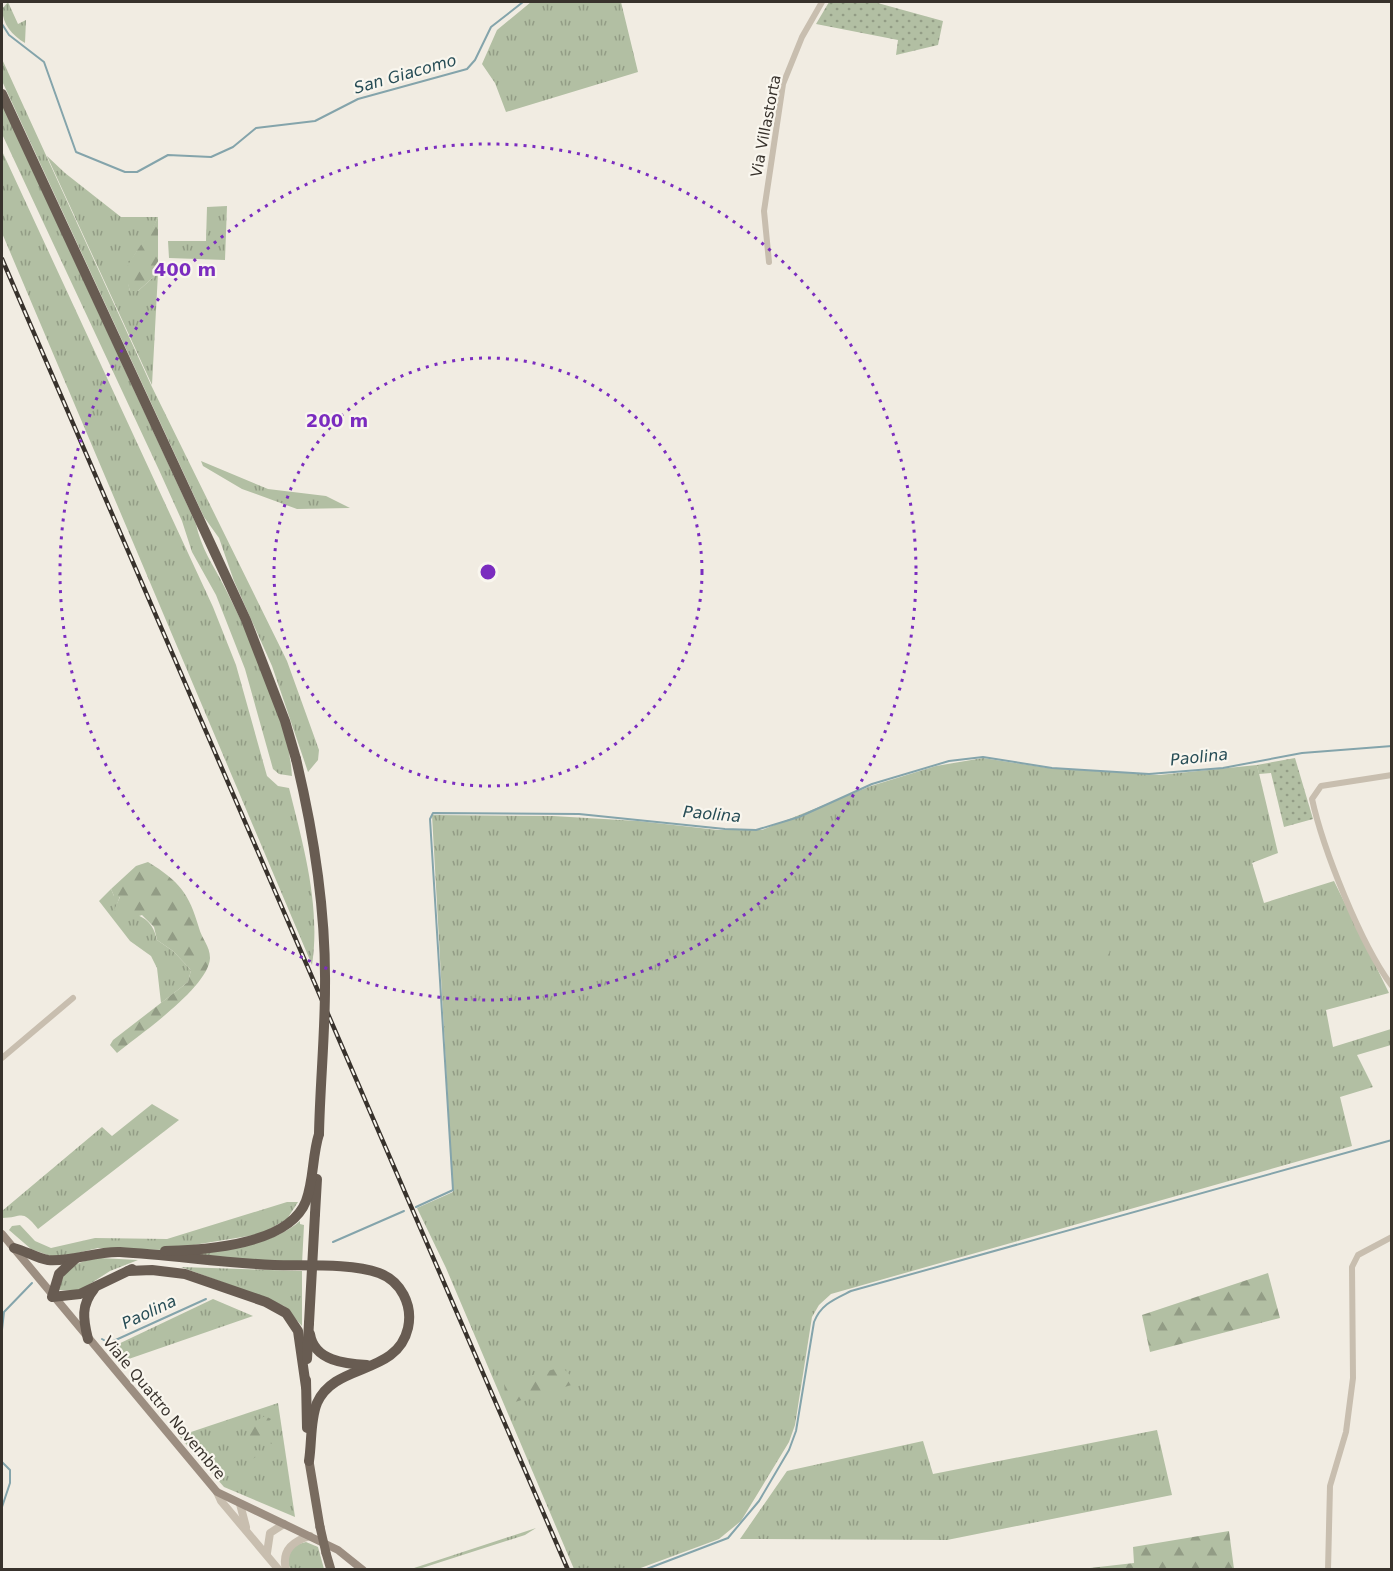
<svg xmlns="http://www.w3.org/2000/svg" width="1393" height="1571" viewBox="0 0 1393 1571" font-family="'DejaVu Sans',sans-serif">
  <style>
    .grass { fill: url(#grass-tufts) }
    .forest { fill: url(#forest-firs) }
    .garden { fill: url(#garden-dots) }
    .lines { fill: none; stroke-linecap: round; stroke-linejoin: round }
    .stream { stroke: #84a4ab; stroke-width: 2 }
    .minor { stroke: #c8beaf; stroke-width: 6 }
    .tertiary { stroke: #c8beaf; stroke-width: 8 }
    .secondary { stroke: #9c8e81; stroke-width: 8 }
    .primary { stroke: #786b5f; stroke-width: 9 }
    .trunk { stroke: #685c52; stroke-width: 10 }
    .rail-casing { stroke: #38322c; stroke-width: 4.5 }
    .rail { stroke: #f9f6ee; stroke-width: 2; stroke-dasharray: 7; stroke-linecap: butt }
    .primary-bridge { stroke: #786b5f; stroke-width: 9 }
    .trunk-bridge { stroke: #685c52; stroke-width: 10 }
    .ring { fill: none; stroke: #7b2cbf; stroke-width: 3; stroke-dasharray: 3 6 }
    .labels { text-anchor: middle; dominant-baseline: central; stroke-width: 4.5; stroke-linejoin: round; paint-order: stroke }
    .street-label { font-size: 15px; fill: #38322c; stroke: #f9f6ee }
    .water-label { font-size: 16px; font-style: italic; fill: #264c55; stroke: #f9f6ee }
    .centre { fill: #7b2cbf; stroke: #f9f6ee; stroke-width: 3 }
    .ring-label { font-size: 18px; text-anchor: middle; font-weight: bold; fill: #7b2cbf; stroke: #f9f6ee; stroke-width: 4.5; stroke-linejoin: round; paint-order: stroke }
  </style>
  <defs>
    <pattern id="grass-tufts" width="24" height="20" patternUnits="userSpaceOnUse" patternTransform="scale(1.5)"><rect width="24" height="20" fill="#b2bfa3"/><path d="M3 7l-1-3M5 7V3M7 7l1-3M15 17l-1-3M17 17v-4M19 17l1-3" fill="none" stroke="#929c85"/></pattern>
    <pattern id="forest-firs" width="22" height="20" patternUnits="userSpaceOnUse" patternTransform="scale(1.5)"><rect width="22" height="20" fill="#b2bfa3"/><path d="M5 1l3.5 6h-7zM16 11l3.5 6h-7z" fill="#929c85"/></pattern>
    <pattern id="garden-dots" width="8" height="8" patternUnits="userSpaceOnUse" patternTransform="scale(1.5)"><rect width="8" height="8" fill="#b2bfa3"/><path d="M2 2h.1M6 6h.1" fill="none" stroke="#929c85" stroke-width="1.8" stroke-linecap="round"/></pattern>
  </defs>
  <rect width="100%" height="100%" fill="#f1ece2"/>
  <g class="grass">
    <path d="M8,2L18,24L26,20L25,43C12,35 3,25 2,9Z"/>
    <polygon points="531,2 621,2 638,72 506,112 495,83 482,64 497,30"/>
    <polygon points="2,59 152,387 287,661 319,750 318,760 308,772 272,666 234,581 219,538 204,517 2,81"/>
    <path d="M2,104L196,524C201,548 213,565 224,586C252,642 288,714 292,776L279,774L273,769L245,669L216,595L192,552L182,521L159,470L2,134Z"/>
    <path d="M2,151L213,607L236,665L267,776L278,786L289,788C303,844 321,906 312,965L2,233Z"/>
    <path d="M47,156L65,173L121,217H158C147,248 120,256 130,291H138L158,273L152,385Z"/>
    <polygon points="227,206 225,260 169,258 168,241 206,241 207,207"/>
    <polygon points="201,461 268,489 326,496 350,508 297,509 242,489 203,466"/>
    <polygon points="983,758 1048,768 1159,775 1257,765 1278,853 1252,863 1264,903 1334,881 1389,993 1326,1010 1333,1047 1391,1029 1391,1045 1357,1055 1373,1087 1340,1097 1352,1146 831,1294 819,1305 812,1317 795,1425 789,1442 741,1521 719,1539 638,1569 574,1569 446,1268 417,1208 453,1192 432,815 553,816 638,821 718,830 762,830 871,786 936,766"/>
    <path d="M111,889L114,896H120L115,910C137,914 152,916 157,940L173,951L191,970L188,982L161,1003L157,968L151,956L130,941L99,901Z"/>
    <path d="M152,1104L179,1120L38,1229C21,1208 23,1218 2,1218V1211L102,1127L112,1136Z"/>
    <polygon points="287,1202 298,1202 287,1219 261,1234 163,1250 98,1248 56,1258 31,1249 9,1230 12,1226 20,1225 35,1241 51,1248 95,1238 167,1239"/>
    <path d="M300,1221V1224L304,1225L302,1264L181,1256C220,1249 269,1248 300,1221Z"/>
    <path d="M100,1258L138,1260L110,1271L79,1291L59,1290C64,1266 76,1262 100,1258Z"/>
    <polygon points="181,1267 302,1271 302,1326 284,1306 268,1299"/>
    <polygon points="213,1299 253,1316 120,1362 112,1347"/>
    <polygon points="278,1403 295,1517 224,1487 179,1436"/>
    <polygon points="1157,1430 1172,1495 947,1540 740,1539 787,1471 923,1441 933,1474"/>
    <polygon points="536,1528 525,1535 419,1569 411,1569"/>
    <path d="M306,1542L318,1547L324,1569H290C285,1555 290,1545 306,1542Z"/>
  </g>
  <g class="forest">
    <path d="M158,217V273L138,291H130C128,285 126,277 126,271C128,259 152,233 158,217Z"/>
    <path d="M148,862C179,881 189,893 199,928C202,939 210,946 210,958C209,987 139,1035 117,1053L110,1045L113,1040L188,982L191,970L173,951L157,940L154,927L142,915L130,919L114,910L120,897L114,896L111,889L136,866Z"/>
    <path d="M1104,943C1112,949 1111,959 1106,967L1099,965L1094,949Z"/>
    <polygon points="1268,1273 1280,1318 1150,1352 1142,1315"/>
    <polygon points="562,1367 578,1383 515,1402 511,1402 505,1395 504,1383"/>
    <polygon points="265,1416 271,1419 263,1428 272,1444 265,1441 263,1435 251,1438 254,1451 259,1450 260,1454 250,1461 248,1441 252,1423"/>
    <polygon points="1229,1531 1234,1569 1081,1569 1134,1563 1133,1547"/>
  </g>
  <g class="garden">
    <polygon points="829,2 874,2 943,21 938,45 896,55 898,40 816,24"/>
    <polygon points="1295,758 1313,819 1284,827 1271,773 1259,774 1257,765"/>
  </g>
  <g class="lines">
    <g class="stream">
      <polyline points="2,24 9,35 44,62 76,152 125,172 137,172 168,155 211,157 233,147 256,128 315,121 358,99 467,69 475,60 491,27 523,2"/>
      <polyline points="416,1207 453,1190 430,819 433,813 579,814 725,829 756,830 799,817 872,784 949,761 983,757 1052,768 1149,774 1223,768 1302,753 1392,746"/>
      <polyline points="333,1242 404,1211"/>
      <polyline points="2,1330 4,1312 32,1283"/>
      <polyline points="102,1339 109,1343 206,1299"/>
      <polyline points="2,1462 10,1470 10,1483 2,1507"/>
      <path d="M644,1570L728,1538L759,1501L789,1450L796,1431L814,1322C821,1304 835,1299 851,1291L1392,1140"/>
    </g>
    <g class="minor">
      <polyline points="769,262 764,211 783,84 802,37 822,2"/>
      <path d="M1392,775L1321,786L1312,799C1323,849 1361,945 1392,986"/>
      <polyline points="2,1058 73,998"/>
      <polyline points="1328,1570 1330,1486 1346,1432 1353,1378 1352,1267 1358,1255 1392,1237"/>
    </g>
    <g class="tertiary">
      <polyline points="217,1492 221,1501 279,1570"/>
      <polyline points="240,1504 246,1527"/>
      <polyline points="267,1553 270,1533 284,1524"/>
      <path d="M286,1570C281,1550 293,1541 310,1536"/>
    </g>
    <polyline class="secondary" points="2,1234 217,1492 338,1550 363,1570"/>
    <g class="primary">
      <polyline points="309,1461 320,1527"/>
      <polyline points="326,1553 331,1570"/>
    </g>
    <g class="trunk">
      <polyline points="2,94 246,620 285,721 296,759"/>
      <polyline points="315,1214 317,1179"/>
      <path d="M14,1248C26,1251 36,1258 48,1260C72,1262 96,1251 120,1252C172,1255 223,1263 274,1265C305,1266 351,1263 379,1273C401,1281 413,1305 408,1328C397,1376 335,1362 317,1403C310,1420 312,1442 309,1461"/>
      <path d="M165,1251C205,1250 289,1245 306,1201C314,1180 312,1156 319,1134"/>
      <polyline points="75,1259 59,1274 52,1297 80,1294 132,1269"/>
      <polyline points="128,1271 152,1270 185,1274 266,1302 286,1313 298,1331 306,1387"/>
      <path d="M310,1334C314,1361 346,1364 367,1365"/>
      <path d="M88,1339C83,1319 81,1305 94,1289"/>
      <polyline points="307,1359 309,1323"/>
      <polyline points="306,1380 307,1428"/>
    </g>
    <g class="rail-casing">
      <polyline id="rail" points="2,259 568,1570"/>
    </g>
    <use href="#rail" class="rail"/>
    <polyline class="primary-bridge" points="320,1527 326,1553"/>
    <g class="trunk-bridge">
      <path d="M296,759C314,834 326,909 325,987C325,1036 320,1085 319,1134"/>
      <polyline points="309,1323 315,1214"/>
    </g>
  </g>
  <g class="ring">
    <circle cx="488" cy="572" r="214"/>
    <circle cx="488" cy="572" r="428"/>
  </g>
  <g class="labels">
    <g class="street-label">
      <text transform="translate(766 126) rotate(-79)">Via Villastorta</text>
      <text transform="translate(164 1408) rotate(50)">Viale Quattro Novembre</text>
    </g>
    <g class="water-label">
      <text transform="translate(405 74) rotate(-16)">San Giacomo</text>
      <text transform="translate(1199 757) rotate(-6)">Paolina</text>
      <text transform="translate(712 814) rotate(5)">Paolina</text>
      <text transform="translate(149 1312) rotate(-25)">Paolina</text>
    </g>
  </g>
  <circle cx="488" cy="572" r="9" class="centre"/>
  <g class="ring-label">
    <text x="185" y="276">400 m</text>
    <text x="337" y="427">200 m</text>
  </g>
  <rect width="1393" height="1571" fill="none" stroke="#38322c" stroke-width="6"/>
</svg>
